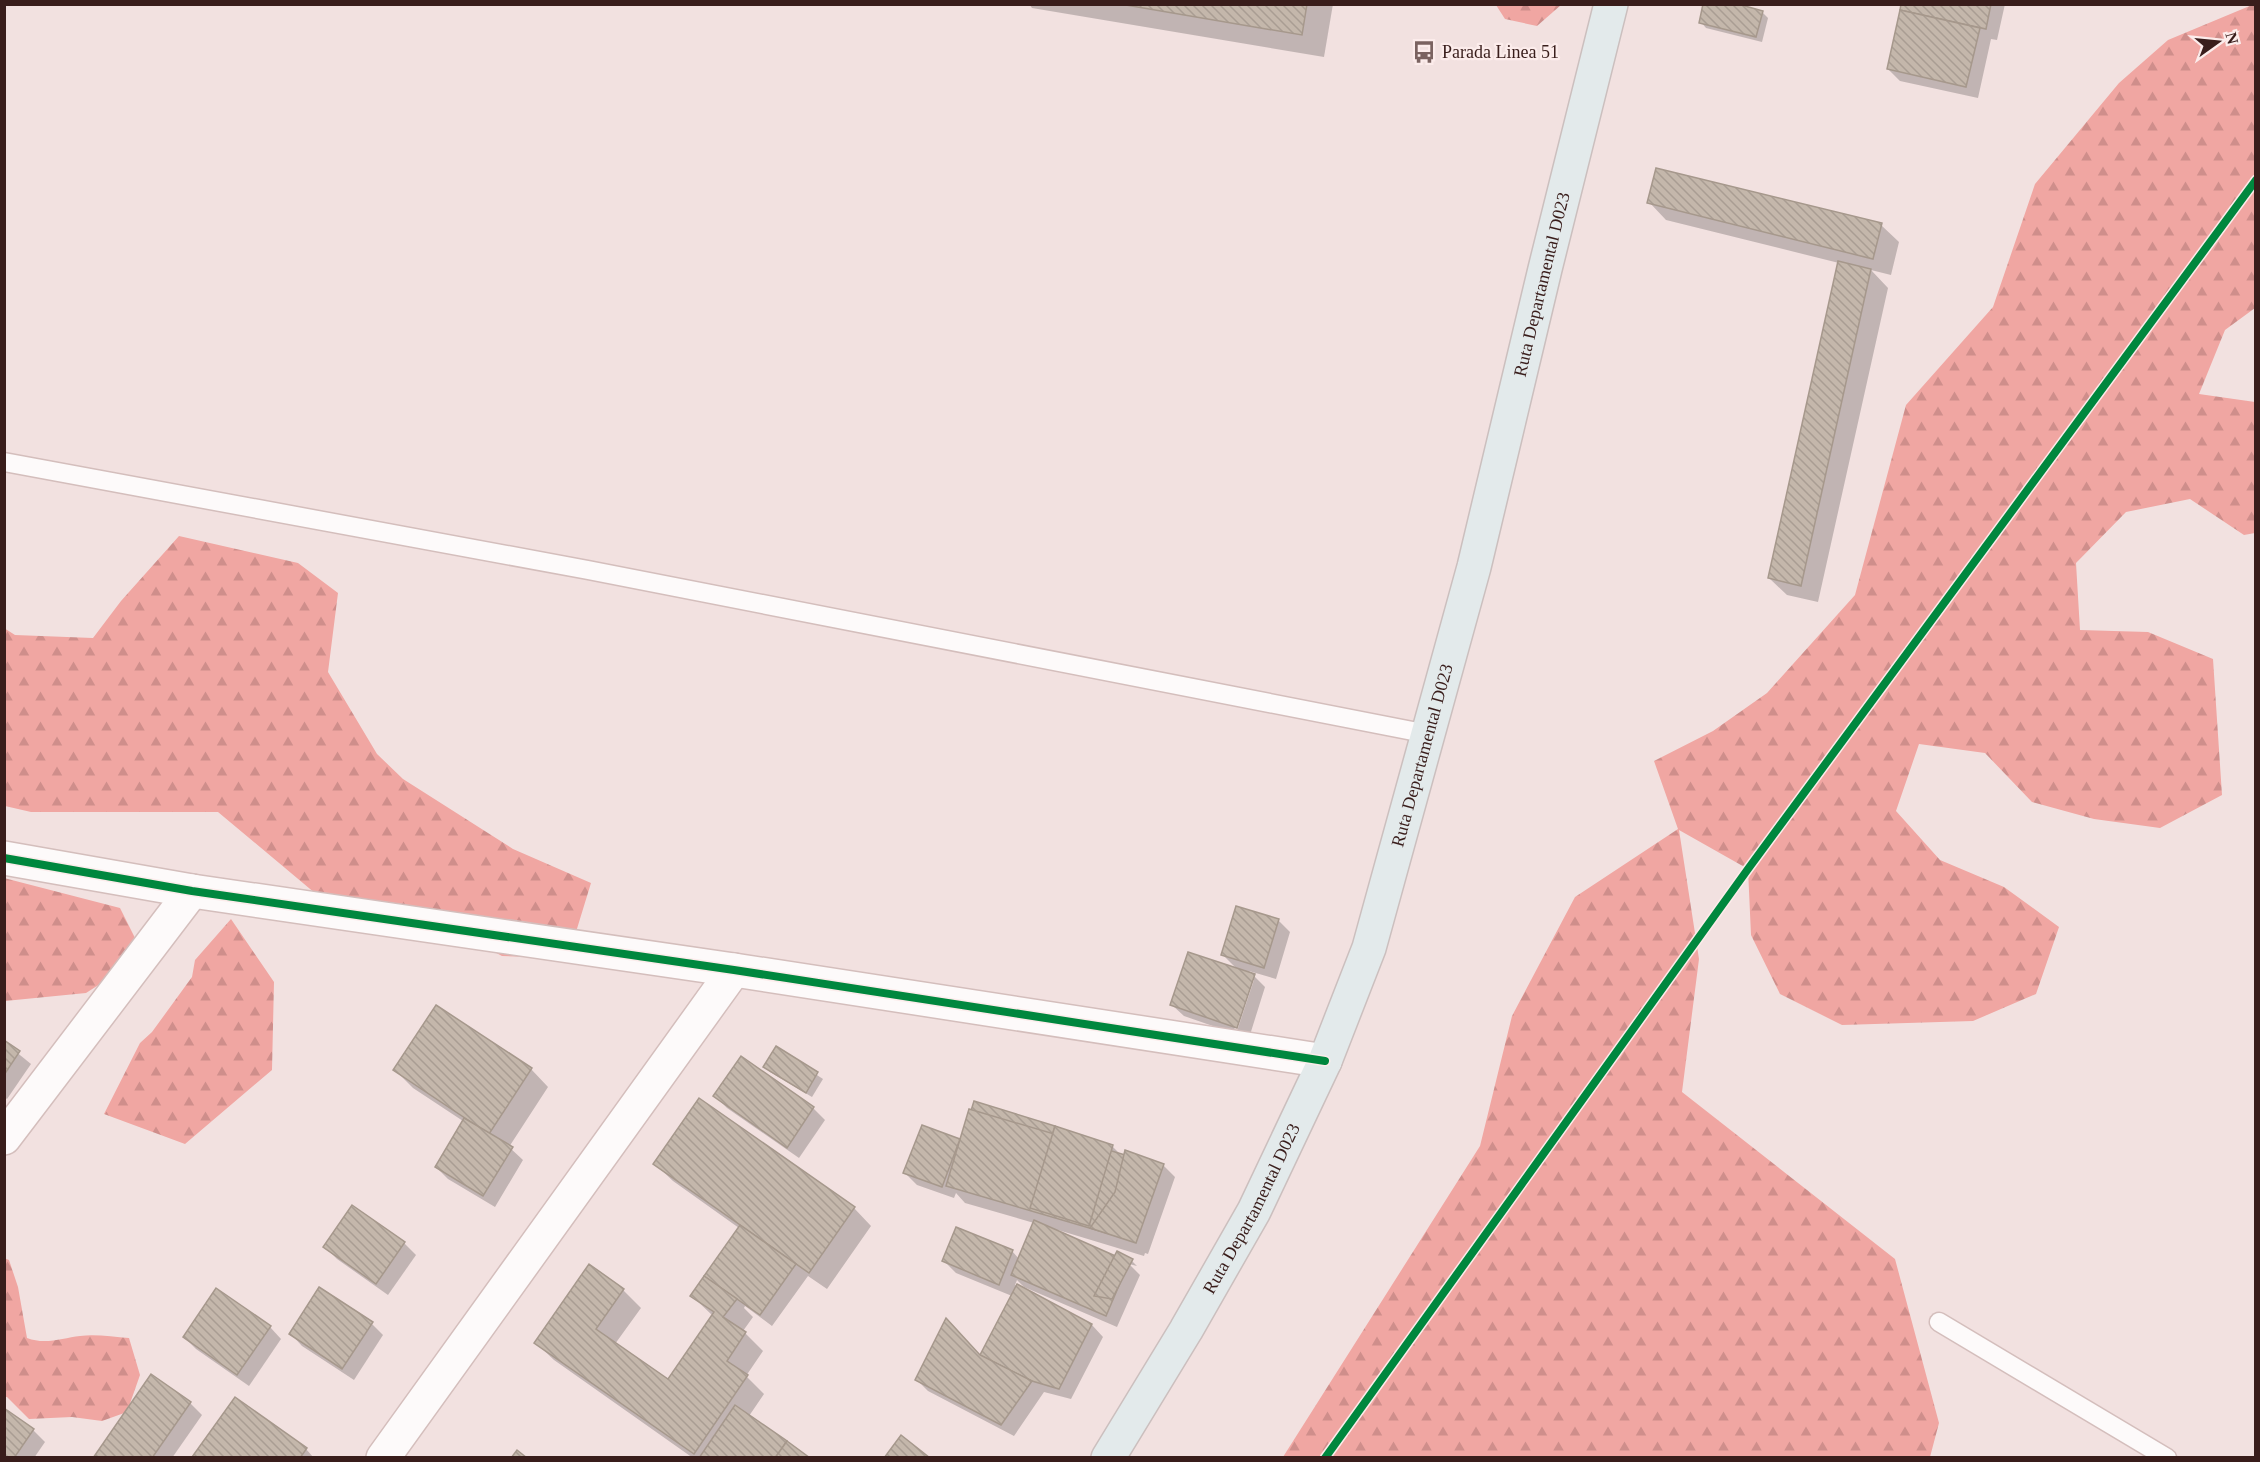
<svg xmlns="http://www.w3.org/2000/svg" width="2260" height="1462" viewBox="0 0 2260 1462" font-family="Georgia,serif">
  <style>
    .forest { fill: url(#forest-firs) }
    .shadow { fill: #0003 }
    .building { fill: url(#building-back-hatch); stroke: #a6988c; stroke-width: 1.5 }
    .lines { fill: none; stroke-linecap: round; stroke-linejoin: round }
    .service-casing { stroke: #d4bebc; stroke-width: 21 }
    .minor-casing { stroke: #d4bebc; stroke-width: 36 }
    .primary-casing { stroke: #cbbfbe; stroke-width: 36 }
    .service { stroke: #fdfafa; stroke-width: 18 }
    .minor { stroke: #fdfafa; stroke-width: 33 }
    .primary { stroke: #e3eaeb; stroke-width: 33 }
    .cycleway-casing { stroke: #fceceb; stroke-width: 11 }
    .cycleway { stroke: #00873e; stroke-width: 8 }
    .labels { text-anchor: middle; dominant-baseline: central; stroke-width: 4.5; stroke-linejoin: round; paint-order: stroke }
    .poi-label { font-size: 18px; fill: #391d1b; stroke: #fceceb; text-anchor: start }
    .street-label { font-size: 18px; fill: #391d1b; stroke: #fceceb }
  </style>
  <defs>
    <pattern id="forest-firs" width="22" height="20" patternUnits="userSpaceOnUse" patternTransform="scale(1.5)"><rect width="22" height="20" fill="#f0a6a2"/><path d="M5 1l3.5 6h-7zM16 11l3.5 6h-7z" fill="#cf8e8b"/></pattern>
    <pattern id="building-back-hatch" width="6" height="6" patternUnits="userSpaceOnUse" patternTransform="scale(1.5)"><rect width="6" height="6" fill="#c4b7ab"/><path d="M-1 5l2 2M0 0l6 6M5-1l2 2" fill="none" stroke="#a99d93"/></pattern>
  </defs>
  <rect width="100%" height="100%" fill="#f2e1e0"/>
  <g class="forest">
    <polygon points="1496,5 1561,5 1537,26 1505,19"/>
    <polygon points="2252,5 2256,5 2255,308 2225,330 2199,394 2255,402 2255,533 2244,535 2190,499 2126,512 2076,563 2080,630 2148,632 2213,659 2222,795 2160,828 2094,819 2032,802 1985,753 1919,744 1896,811 1940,860 2004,887 2059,927 2036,994 1973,1021 1842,1025 1780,994 1751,935 1748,869 1679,830 1699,959 1682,1092 1895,1259 1939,1423 1930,1457 1283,1457 1480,1146 1512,1016 1575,897 1678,829 1654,761 1713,731 1767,693 1855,595 1906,405 1993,307 2035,184 2119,83 2168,40"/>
    <polygon points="179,536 298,563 338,593 328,672 377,754 403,779 513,849 591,883 572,945 536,957 502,956 406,905 352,908 322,899 218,812 31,812 5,806 4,628 15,635 93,638 121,601"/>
    <polygon points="4,878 120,908 144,956 86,993 5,1001"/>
    <polygon points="231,919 274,982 272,1070 185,1144 104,1114 140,1043 152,1032 192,977 195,960"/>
    <path d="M4,1258L9,1260L18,1287L27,1338C45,1345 63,1338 80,1336C96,1334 113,1337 129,1338L140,1375L127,1412L102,1421L72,1417L29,1419L7,1397H5Z"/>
  </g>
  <g class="shadow">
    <polygon points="1029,4 1333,4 1324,57 1032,8"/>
    <polygon points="1902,4 2005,4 1997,40 1991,39 1978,98 1900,81 1888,69"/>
    <polygon points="1762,12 1768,18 1762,42 1706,28 1701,22"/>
    <polygon points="1649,202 1881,225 1899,242 1891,275 1871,270 1888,288 1818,602 1787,595 1769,578 1839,263 1666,220"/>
    <polygon points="1278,920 1290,932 1276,979 1249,971 1265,987 1249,1038 1236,1034 1254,980 1251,980 1233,1033 1184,1016 1172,1005 1238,970 1223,955"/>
    <polygon points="4,1042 31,1064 7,1099 4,1097"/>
    <polygon points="776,1048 823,1079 812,1097 770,1072 765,1066"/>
    <polygon points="741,1058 813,1108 825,1120 799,1158 727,1108 715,1096"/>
    <polygon points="531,1069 548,1087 509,1147 523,1160 495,1207 448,1179 436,1167 463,1121 413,1088 395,1070"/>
    <polygon points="959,1140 961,1142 1112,1146 1122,1156 1163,1165 1175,1177 1148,1254 1145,1253 1144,1256 1058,1230 1057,1232 1116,1258 1132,1261 1137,1266 1129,1264 1140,1275 1117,1327 1024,1287 1017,1280 1015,1285 1092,1325 1103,1337 1071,1399 1044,1392 1014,1436 928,1391 917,1380 981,1357 1012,1296 956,1273 944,1261 1012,1251 1019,1259 1034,1223 965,1203 956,1193 954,1198 917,1185 905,1173"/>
    <polygon points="655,1164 854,1208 871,1226 827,1289 808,1276 772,1326 745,1306 744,1308 753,1317 743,1331 763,1351 746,1376 764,1394 749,1416 808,1458 693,1458 554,1360 536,1343 590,1266 623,1290 641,1308 615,1344 668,1381 713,1316 692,1296 739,1228 673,1181"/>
    <polygon points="353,1207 404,1243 416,1255 388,1295 337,1259 325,1247"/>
    <polygon points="372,1324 383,1335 354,1380 302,1346 291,1334"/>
    <polygon points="270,1327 281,1339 249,1386 196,1349 184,1337"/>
    <polygon points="190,1403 202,1415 172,1458 94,1458"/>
    <polygon points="33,1430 45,1442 34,1458 4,1458"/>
    <polygon points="306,1449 314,1458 194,1457"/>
  </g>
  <g class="building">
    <polygon points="1120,4 1307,4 1302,35"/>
    <polygon points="1703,4 1738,4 1763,11 1756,37 1699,23"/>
    <polygon points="1901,4 1991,4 1986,29 1900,10"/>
    <polygon points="1900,10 1980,28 1966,87 1887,69"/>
    <polygon points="1656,168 1882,223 1873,259 1647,203"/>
    <polygon points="1838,261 1871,269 1801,586 1768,578"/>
    <polygon points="1236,906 1279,919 1264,968 1221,955"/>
    <polygon points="1188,952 1255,974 1237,1028 1170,1005"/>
    <polygon points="436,1005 532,1068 489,1134 393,1070"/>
    <polygon points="4,1040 20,1051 4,1075"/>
    <polygon points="776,1046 818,1072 806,1093 763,1067"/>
    <polygon points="741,1056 814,1107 787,1148 713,1096"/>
    <polygon points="699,1098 855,1207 809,1273 653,1164"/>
    <polygon points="974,1101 1055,1126 1031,1208 949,1182"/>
    <polygon points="969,1109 1149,1162 1127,1239 946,1186"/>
    <polygon points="464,1118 513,1147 483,1196 435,1167"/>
    <polygon points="922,1125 960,1139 942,1187 903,1173"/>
    <polygon points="1055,1126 1113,1145 1089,1226 1030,1208"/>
    <polygon points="1125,1150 1164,1164 1136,1243 1090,1228 1115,1192"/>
    <polygon points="352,1205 405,1242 376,1284 323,1247"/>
    <polygon points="1034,1220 1129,1262 1106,1316 1011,1275"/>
    <polygon points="740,1225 796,1264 760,1315 704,1276"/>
    <polygon points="956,1227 1013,1250 999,1285 942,1261"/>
    <polygon points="1117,1251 1133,1259 1112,1299 1094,1296"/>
    <polygon points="589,1264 624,1289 596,1329 668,1379 714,1312 690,1296 704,1276 737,1299 723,1317 746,1332 727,1361 748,1375 694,1454 534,1343"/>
    <polygon points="1017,1284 1092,1324 1059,1389 1032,1381 980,1355"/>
    <polygon points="319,1287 373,1322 342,1369 289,1334"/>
    <polygon points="216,1288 271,1326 237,1375 183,1337"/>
    <polygon points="946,1318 980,1355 1032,1381 1001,1425 915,1380"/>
    <polygon points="151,1374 191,1402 152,1458 93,1458"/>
    <polygon points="235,1397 307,1448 300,1458 192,1457"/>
    <polygon points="735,1405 787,1441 775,1458 699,1458"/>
    <polygon points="4,1408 34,1429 14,1458 4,1458"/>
    <polygon points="901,1435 930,1458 884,1458"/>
    <polygon points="787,1441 810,1458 775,1458"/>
    <polygon points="517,1450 527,1458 511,1458"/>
  </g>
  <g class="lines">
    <g class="service-casing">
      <g id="service">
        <polyline points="4,462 588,570 1428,734"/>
        <polyline points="1939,1322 2167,1458"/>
      </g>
    </g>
    <g class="minor-casing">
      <g id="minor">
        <polyline points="4,858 192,891 734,970 1325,1061"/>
        <polyline points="4,1138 192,891"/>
        <polyline points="383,1458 734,970"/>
      </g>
    </g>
    <g class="primary-casing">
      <g id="primary">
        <path id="s1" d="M1108,1458L1186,1330L1254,1211L1325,1061L1369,948L1474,567L1545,269L1611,4"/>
      </g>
    </g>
    <use href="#service" class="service"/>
    <use href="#minor" class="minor"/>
    <use href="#primary" class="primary"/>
    <g class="cycleway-casing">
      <g id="cycleway">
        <polyline points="4,858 192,891 734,970 1325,1061"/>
        <polyline points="1325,1458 1748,869 2256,180"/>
      </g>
    </g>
    <use href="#cycleway" class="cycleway"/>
  </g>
  <defs>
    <g id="bus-bare" transform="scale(1.8)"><path d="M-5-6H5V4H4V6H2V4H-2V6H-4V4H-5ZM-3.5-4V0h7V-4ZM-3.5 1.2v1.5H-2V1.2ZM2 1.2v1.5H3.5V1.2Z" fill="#7a6260" stroke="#fceceb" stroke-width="2.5" paint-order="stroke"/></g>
  </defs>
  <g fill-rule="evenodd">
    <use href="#bus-bare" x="1424" y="52"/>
  </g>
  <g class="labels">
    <g class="poi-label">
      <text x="1442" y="52">Parada Linea 51</text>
    </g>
    <g class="street-label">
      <text stroke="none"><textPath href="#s1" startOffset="1260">Ruta Departamental D023</textPath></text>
      <text stroke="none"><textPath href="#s1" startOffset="774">Ruta Departamental D023</textPath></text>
      <text stroke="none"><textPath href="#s1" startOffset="288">Ruta Departamental D023</textPath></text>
    </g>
  </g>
  <rect width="2260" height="1462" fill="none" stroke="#391d1b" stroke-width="12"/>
  <g transform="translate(2218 42) rotate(75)" stroke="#fceceb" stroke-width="4.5" paint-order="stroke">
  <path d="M0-4.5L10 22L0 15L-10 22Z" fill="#391d1b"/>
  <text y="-9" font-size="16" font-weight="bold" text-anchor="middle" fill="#391d1b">N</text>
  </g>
</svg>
